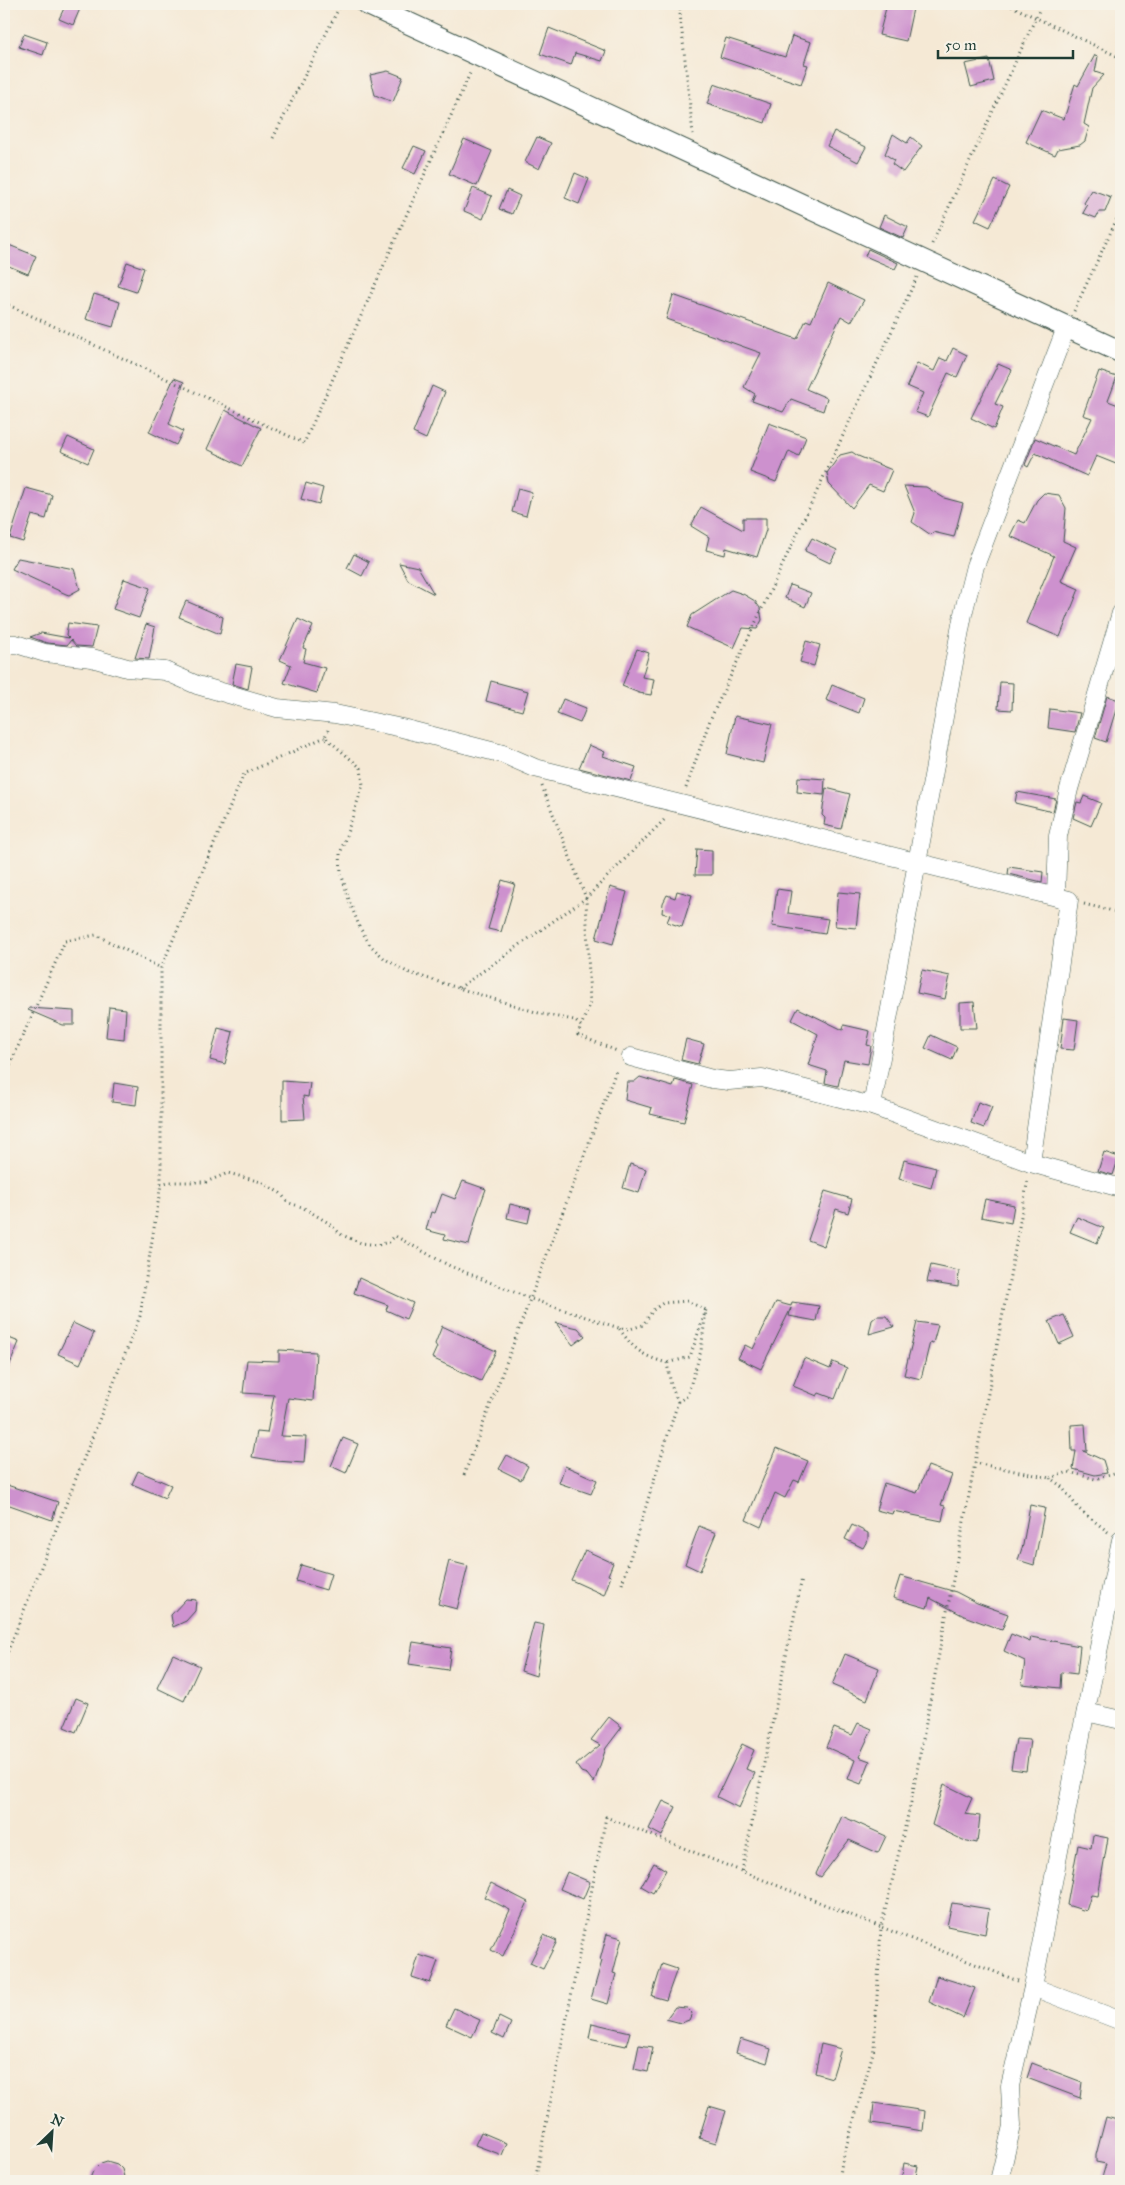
<svg xmlns="http://www.w3.org/2000/svg" width="1125" height="2185" viewBox="0 0 1125 2185" font-family="'IM FELL Great Primer',serif">
  <style>
    .building { fill: #cd91ce }
    .lines { fill: none; stroke-linecap: round; stroke-linejoin: round }
    .minor-casing { stroke: #3f574c; stroke-width: 19 }
    .tertiary-casing { stroke: #3f574c; stroke-width: 23 }
    .path { stroke: #3f574c; stroke-width: 3; stroke-dasharray: 1 4; stroke-linecap: butt }
    .minor { stroke: #fff; stroke-width: 18 }
    .tertiary { stroke: #fff; stroke-width: 21 }
  </style>
  <rect width="100%" height="100%" fill="#f7f3e8"/>
  <filter id="ink" filterUnits="userSpaceOnUse"><feTurbulence type="fractalNoise" baseFrequency=".02" numOctaves="2"/><feDisplacementMap in="SourceGraphic" scale="10" xChannelSelector="R" yChannelSelector="G"/><feConvolveMatrix kernelMatrix="1 2 1 2 8 2 1 2 1" color-interpolation-filters="sRGB"/></filter>
  <filter id="wash" filterUnits="userSpaceOnUse"><feTurbulence type="fractalNoise" baseFrequency=".0096" numOctaves="4" result="noise"/><feDisplacementMap in="SourceGraphic" scale="20" xChannelSelector="R" yChannelSelector="G"/><feGaussianBlur stdDeviation="1.12" result="paint"/><feColorMatrix in="noise" values="0 0 0 0 0 0 0 0 0 0 0 0 0 0 0 0 0 1.4 0 .05"/><feComposite in="paint" operator="in"/></filter>
  <g filter="url(#wash)">
    <rect width="100%" height="100%" fill="#f5e9d5"/>
    <g id="blocks">
      <g class="building">
        <polygon points="66,4 82,4 73,25 59,19"/>
        <polygon points="887,4 914,4 906,41 879,35"/>
        <polygon points="549,28 606,51 602,61 575,53 571,65 540,54"/>
        <polygon points="24,34 47,42 43,55 19,47"/>
        <polygon points="792,36 811,42 804,64 808,65 801,84 720,57 726,38 785,57"/>
        <polygon points="1095,55 1098,56 1095,72 1104,75 1092,88 1084,124 1089,127 1085,141 1080,145 1058,149 1055,155 1026,142 1041,110 1064,119 1075,84 1078,86"/>
        <polygon points="989,59 994,81 971,87 965,64"/>
        <polygon points="388,71 403,77 393,102 375,95 370,75"/>
        <polygon points="714,84 771,104 765,123 707,104"/>
        <polygon points="834,131 866,147 858,162 827,146"/>
        <polygon points="893,134 907,143 911,137 922,146 903,172 892,164 894,160 885,154"/>
        <polygon points="537,137 551,143 539,169 525,162"/>
        <polygon points="464,139 492,151 477,186 449,174"/>
        <polygon points="414,146 426,151 415,174 403,168"/>
        <polygon points="575,173 589,179 579,204 565,198"/>
        <polygon points="995,180 1009,187 990,227 975,220"/>
        <polygon points="473,188 492,196 483,219 464,211"/>
        <polygon points="507,190 520,196 512,214 499,209"/>
        <polygon points="1092,190 1111,197 1105,212 1099,212 1096,218 1083,213 1087,206 1084,203"/>
        <polygon points="884,215 908,227 903,238 879,227"/>
        <polygon points="4,243 36,256 28,274 4,264"/>
        <polygon points="868,249 898,263 895,269 865,256"/>
        <polygon points="127,262 144,268 136,292 118,286"/>
        <polygon points="828,283 864,300 851,322 841,316 806,389 827,398 823,411 791,399 783,412 752,401 755,394 744,387 761,353 666,319 673,295 797,339 806,320 811,322"/>
        <polygon points="94,294 120,302 113,327 86,319"/>
        <polygon points="953,348 967,355 957,377 948,373 928,417 915,412 923,393 907,386 917,363 934,371 940,358 947,361"/>
        <polygon points="998,364 1012,370 995,404 1003,407 994,429 971,418"/>
        <polygon points="1099,371 1117,377 1108,401 1121,406 1121,466 1096,456 1087,476 1035,453 1028,467 1025,465 1035,438 1074,455 1092,418 1083,415"/>
        <polygon points="174,378 184,382 169,424 183,431 176,445 149,432"/>
        <polygon points="432,386 445,392 426,439 413,433"/>
        <polygon points="225,410 261,428 242,466 207,449"/>
        <polygon points="769,423 806,437 799,456 789,451 776,482 750,472"/>
        <polygon points="68,437 94,449 88,463 61,451"/>
        <polygon points="852,452 858,456 892,470 883,491 869,485 852,508 829,484 827,473 840,455"/>
        <polygon points="306,483 323,488 319,504 301,499"/>
        <polygon points="904,486 926,487 944,498 963,503 954,537 933,532 931,535 912,522 915,513"/>
        <polygon points="26,488 52,495 46,519 32,515 23,542 10,538"/>
        <polygon points="518,488 532,492 526,516 512,512"/>
        <polygon points="1044,493 1059,495 1066,508 1063,541 1076,547 1061,581 1079,589 1060,637 1026,623 1054,556 1010,536 1018,520 1025,523 1037,500"/>
        <polygon points="701,507 743,530 743,518 766,518 766,530 757,557 726,548 725,555 706,550 709,537 691,526"/>
        <polygon points="812,538 837,550 830,563 805,551"/>
        <polygon points="354,554 369,562 362,576 347,568"/>
        <polygon points="18,558 74,569 80,589 69,595 66,594 12,569"/>
        <polygon points="399,563 418,567 434,594 408,580"/>
        <polygon points="124,579 150,588 139,618 113,609"/>
        <polygon points="790,585 811,593 805,607 785,598"/>
        <polygon points="731,590 743,594 755,601 760,608 762,620 757,629 743,628 734,648 687,627 692,615"/>
        <polygon points="186,601 223,617 220,634 179,617"/>
        <polygon points="298,619 313,626 303,648 306,649 303,662 325,668 317,693 284,683 291,665 280,660"/>
        <polygon points="68,623 97,627 92,647 76,646 71,640 67,645 47,643 30,637 41,633 69,638 66,635"/>
        <polygon points="146,624 155,627 149,659 135,658"/>
        <polygon points="806,641 820,645 814,666 800,662"/>
        <polygon points="637,649 649,653 642,677 654,679 651,695 639,693 622,686"/>
        <polygon points="236,664 252,667 248,689 232,684"/>
        <polygon points="491,681 528,691 522,711 486,701"/>
        <polygon points="1000,682 1013,683 1012,710 998,709"/>
        <polygon points="832,685 864,698 859,713 826,700"/>
        <polygon points="1107,696 1119,700 1106,742 1095,738"/>
        <polygon points="563,699 586,708 580,723 557,714"/>
        <polygon points="1050,709 1080,713 1075,732 1048,728"/>
        <polygon points="735,716 772,724 763,763 727,754"/>
        <polygon points="589,745 605,752 603,756 636,767 631,781 579,768"/>
        <polygon points="798,777 825,779 824,795 797,792"/>
        <polygon points="826,788 850,794 841,829 824,825 825,818 822,815"/>
        <polygon points="1017,792 1056,799 1053,812 1015,803"/>
        <polygon points="1084,796 1101,803 1091,826 1073,818 1077,802 1081,803"/>
        <polygon points="697,849 712,850 712,875 695,875"/>
        <polygon points="1009,867 1043,872 1042,882 1008,874"/>
        <polygon points="502,880 515,884 501,932 488,929"/>
        <polygon points="610,887 627,892 613,944 596,939"/>
        <polygon points="777,889 791,891 788,913 828,919 825,934 772,926"/>
        <polygon points="677,891 692,895 682,927 667,922 670,915 662,913 663,903 667,895 675,898"/>
        <polygon points="838,892 860,894 856,928 835,926"/>
        <polygon points="922,970 950,976 945,999 917,993"/>
        <polygon points="974,1002 977,1028 960,1028 960,1003"/>
        <polygon points="109,1007 126,1009 124,1039 106,1037"/>
        <polygon points="29,1008 74,1011 74,1025 63,1025 28,1010"/>
        <polygon points="798,1008 843,1030 844,1025 870,1031 867,1045 871,1046 868,1064 844,1060 838,1086 825,1083 827,1071 808,1065 818,1034 792,1020"/>
        <polygon points="1064,1018 1078,1020 1074,1050 1060,1049"/>
        <polygon points="218,1028 233,1032 225,1064 210,1060"/>
        <polygon points="931,1035 957,1047 952,1060 925,1048"/>
        <polygon points="686,1039 704,1044 698,1064 681,1060"/>
        <polygon points="640,1077 673,1087 675,1080 693,1085 684,1122 650,1114 652,1108 625,1100 627,1082 634,1082"/>
        <polygon points="282,1081 310,1083 308,1097 303,1096 305,1119 282,1120"/>
        <polygon points="114,1083 138,1087 136,1105 112,1102"/>
        <polygon points="978,1102 992,1107 984,1128 971,1123"/>
        <polygon points="1104,1152 1119,1157 1113,1175 1098,1171"/>
        <polygon points="904,1160 936,1168 931,1188 899,1179"/>
        <polygon points="630,1164 646,1169 639,1193 623,1188"/>
        <polygon points="463,1181 486,1189 477,1214 469,1245 444,1239 445,1235 426,1230 431,1212 435,1213 442,1194 455,1199"/>
        <polygon points="825,1191 852,1199 848,1213 836,1209 824,1246 808,1240"/>
        <polygon points="985,1199 1014,1205 1011,1223 981,1217"/>
        <polygon points="510,1204 531,1209 528,1223 507,1218"/>
        <polygon points="1077,1217 1104,1228 1097,1243 1070,1232"/>
        <polygon points="931,1265 959,1271 958,1287 927,1282"/>
        <polygon points="359,1278 413,1303 406,1319 386,1310 388,1305 354,1293"/>
        <polygon points="776,1302 791,1306 792,1302 819,1306 816,1321 789,1316 791,1308 761,1369 738,1358 745,1345 753,1349"/>
        <polygon points="1064,1315 1074,1337 1059,1344 1049,1321"/>
        <polygon points="877,1316 886,1316 894,1327 869,1334 872,1320"/>
        <polygon points="917,1322 938,1325 933,1343 930,1342 921,1379 904,1375"/>
        <polygon points="73,1323 94,1333 80,1364 58,1354"/>
        <polygon points="556,1323 578,1328 585,1336 573,1345"/>
        <polygon points="442,1326 496,1351 481,1381 432,1358 437,1347 435,1344"/>
        <polygon points="4,1336 19,1342 4,1379"/>
        <polygon points="279,1350 316,1352 313,1401 288,1398 281,1436 306,1437 304,1463 276,1461 252,1457 257,1432 267,1433 274,1395 243,1393 247,1360 279,1361"/>
        <polygon points="804,1358 830,1369 833,1362 847,1368 835,1399 819,1393 817,1396 793,1386"/>
        <polygon points="1085,1424 1087,1451 1083,1451 1103,1460 1107,1473 1095,1475 1073,1469 1076,1451 1072,1451 1071,1425"/>
        <polygon points="343,1438 358,1444 346,1473 331,1466"/>
        <polygon points="776,1448 808,1461 799,1482 794,1480 785,1498 775,1493 761,1527 746,1520"/>
        <polygon points="507,1455 528,1466 521,1480 499,1469"/>
        <polygon points="565,1466 597,1480 591,1494 559,1483"/>
        <polygon points="928,1466 952,1475 941,1505 945,1506 942,1521 893,1511 892,1514 876,1510 884,1483 917,1493"/>
        <polygon points="138,1471 171,1485 165,1498 132,1484"/>
        <polygon points="4,1484 58,1502 52,1520 4,1503"/>
        <polygon points="1030,1505 1045,1508 1034,1565 1018,1560 1023,1545"/>
        <polygon points="852,1525 868,1533 868,1539 863,1548 845,1539"/>
        <polygon points="699,1526 716,1533 700,1571 685,1564"/>
        <polygon points="585,1550 613,1563 608,1575 611,1576 604,1595 571,1580"/>
        <polygon points="449,1561 468,1566 457,1609 438,1604"/>
        <polygon points="301,1565 331,1574 326,1590 296,1581"/>
        <polygon points="900,1576 956,1592 977,1603 1008,1614 1002,1630 964,1616 930,1598 927,1608 893,1598"/>
        <polygon points="186,1599 196,1600 195,1611 186,1621 173,1627 171,1615"/>
        <polygon points="534,1623 544,1625 536,1676 521,1671"/>
        <polygon points="1011,1634 1030,1642 1031,1637 1080,1646 1077,1674 1061,1672 1060,1688 1022,1684 1025,1661 1004,1651"/>
        <polygon points="413,1642 451,1648 448,1670 409,1664"/>
        <polygon points="173,1654 200,1666 184,1701 157,1688"/>
        <polygon points="845,1654 879,1668 867,1700 832,1685"/>
        <polygon points="76,1698 88,1703 76,1732 64,1727"/>
        <polygon points="609,1717 622,1727 606,1748 594,1783 587,1774 581,1772 576,1765 600,1745 591,1740"/>
        <polygon points="858,1723 872,1729 859,1757 870,1761 861,1784 848,1779 855,1760 826,1747 834,1728 852,1735"/>
        <polygon points="1016,1739 1030,1740 1026,1771 1011,1769"/>
        <polygon points="742,1744 754,1750 746,1769 755,1773 739,1808 717,1797"/>
        <polygon points="944,1784 972,1798 965,1814 980,1816 977,1843 963,1840 932,1825"/>
        <polygon points="663,1801 676,1807 662,1836 649,1829"/>
        <polygon points="842,1816 886,1836 878,1853 849,1840 821,1877 816,1874"/>
        <polygon points="1093,1835 1108,1838 1098,1896 1091,1895 1086,1911 1067,1905 1078,1845 1091,1848"/>
        <polygon points="654,1863 666,1870 653,1893 641,1886"/>
        <polygon points="567,1872 590,1882 583,1899 560,1889"/>
        <polygon points="491,1883 528,1902 503,1956 491,1950 510,1910 484,1897"/>
        <polygon points="952,1903 989,1909 985,1934 947,1926"/>
        <polygon points="607,1934 622,1938 613,1973 616,1974 608,2004 591,1999 602,1961 600,1960"/>
        <polygon points="544,1935 557,1941 543,1969 530,1963"/>
        <polygon points="419,1955 438,1961 430,1983 412,1977"/>
        <polygon points="662,1964 677,1969 666,2000 652,1996"/>
        <polygon points="937,1976 975,1988 963,2018 929,2002"/>
        <polygon points="675,2007 687,2008 692,2013 689,2020 681,2023 666,2019"/>
        <polygon points="454,2008 480,2020 472,2037 446,2025"/>
        <polygon points="499,2017 511,2023 504,2039 492,2033"/>
        <polygon points="592,2023 630,2032 626,2046 589,2038"/>
        <polygon points="740,2039 771,2049 767,2063 736,2053"/>
        <polygon points="821,2044 841,2049 832,2078 815,2073"/>
        <polygon points="639,2045 653,2047 648,2072 634,2069"/>
        <polygon points="1032,2063 1082,2082 1080,2098 1027,2078"/>
        <polygon points="874,2103 925,2111 923,2131 872,2123"/>
        <polygon points="709,2106 726,2111 716,2143 699,2138"/>
        <polygon points="1106,2117 1121,2121 1121,2181 1101,2181 1106,2164 1096,2162 1096,2155"/>
        <polygon points="481,2132 507,2143 502,2155 475,2145"/>
        <polygon points="107,2161 117,2164 122,2169 125,2181 89,2181 93,2171 101,2163"/>
        <polygon points="904,2163 918,2166 915,2181 901,2181"/>
      </g>
    </g>
  </g>
  <g filter="url(#ink)">
    <use href="#blocks" fill-opacity="0" stroke="#3f574c" stroke-width="1"/>
    <g class="lines">
      <g class="minor-casing">
        <g id="minor">
          <polyline points="4,644 16,644 45,653 92,658 127,668 165,671 197,685 277,708 335,714 402,728 503,754 535,768 1069,900 1031,1163"/>
          <polyline points="1056,896 1058,836 1069,789 1121,613"/>
          <polyline points="631,1057 712,1079 729,1081 762,1078 872,1106 1031,1163 1121,1188"/>
          <polyline points="872,1106 963,614 975,566 1066,328"/>
          <polyline points="1086,1712 1121,1720"/>
          <polyline points="1033,1987 1121,2021"/>
          <polyline points="999,2181 1012,2126 1010,2086 1033,1987 1083,1725 1121,1540"/>
        </g>
      </g>
      <g class="tertiary-casing">
        <polyline id="tertiary" points="367,4 1121,352"/>
      </g>
      <g class="path">
        <polyline points="679,4 693,134"/>
        <polyline points="1007,4 1121,58"/>
        <polyline points="273,138 341,4"/>
        <polyline points="932,244 1042,4"/>
        <polyline points="4,303 304,443 471,71"/>
        <polyline points="1074,311 1121,210"/>
        <polyline points="328,730 325,737 361,768 363,785 340,854 341,873 350,903 360,928 370,945 385,959 407,972 542,1014 574,1020 581,1026 578,1035 617,1051"/>
        <polyline points="542,786 586,898 590,1004 581,1026"/>
        <polyline points="686,788 710,720 917,277"/>
        <polyline points="1084,904 1121,913"/>
        <polyline points="459,988 586,898 666,818"/>
        <polyline points="4,1078 65,941 96,935 161,968"/>
        <polyline points="161,1184 168,1182 206,1182 228,1173 261,1182 280,1193 289,1203 302,1207 327,1222 342,1235 361,1243 378,1245 389,1242 395,1236 450,1266 531,1299 619,1328"/>
        <path d="M678,1402L671,1385L667,1363C642,1356 633,1349 619,1328L630,1329L643,1325L653,1310L663,1303L687,1301L706,1310"/>
        <polyline points="975,1463 1028,1179"/>
        <polyline points="464,1475 617,1068"/>
        <polyline points="1108,1532 1079,1509 1061,1486 1050,1478 1069,1472 1095,1479 1114,1474 1121,1477"/>
        <polyline points="622,1584 678,1402 687,1396 697,1364 701,1351 706,1310 690,1357 667,1363"/>
        <polyline points="4,1661 140,1316 161,1184 161,968 244,774 325,737"/>
        <polyline points="742,1871 802,1578"/>
        <polyline points="1018,1981 881,1927 911,1802 975,1463 1050,1478"/>
        <polyline points="535,2181 606,1817 881,1927 874,2049 842,2162 839,2181"/>
      </g>
      <use href="#minor" class="minor"/>
      <use href="#tertiary" class="tertiary"/>
    </g>
  </g>
  <rect width="1125" height="2185" fill="none" stroke="#f7f3e8" stroke-width="20"/>
  <g transform="translate(52 2132) rotate(25)" stroke="#f7f3e8" stroke-width="4" paint-order="stroke">
  <path d="M0-4L9 19L0 12L-9 19Z" fill="#1f3d34"/>
  <text y="-8" font-size="14" font-weight="bold" text-anchor="middle" fill="#1f3d34">N</text>
  </g>
  <path d="M938 50v8h135v-8" fill="none" stroke="#1f3d34" stroke-width="2.5"/>
  <text x="945" y="50" font-size="15" fill="#1f3d34" stroke="#f7f3e8" stroke-width="4" paint-order="stroke">50 m</text>
</svg>
